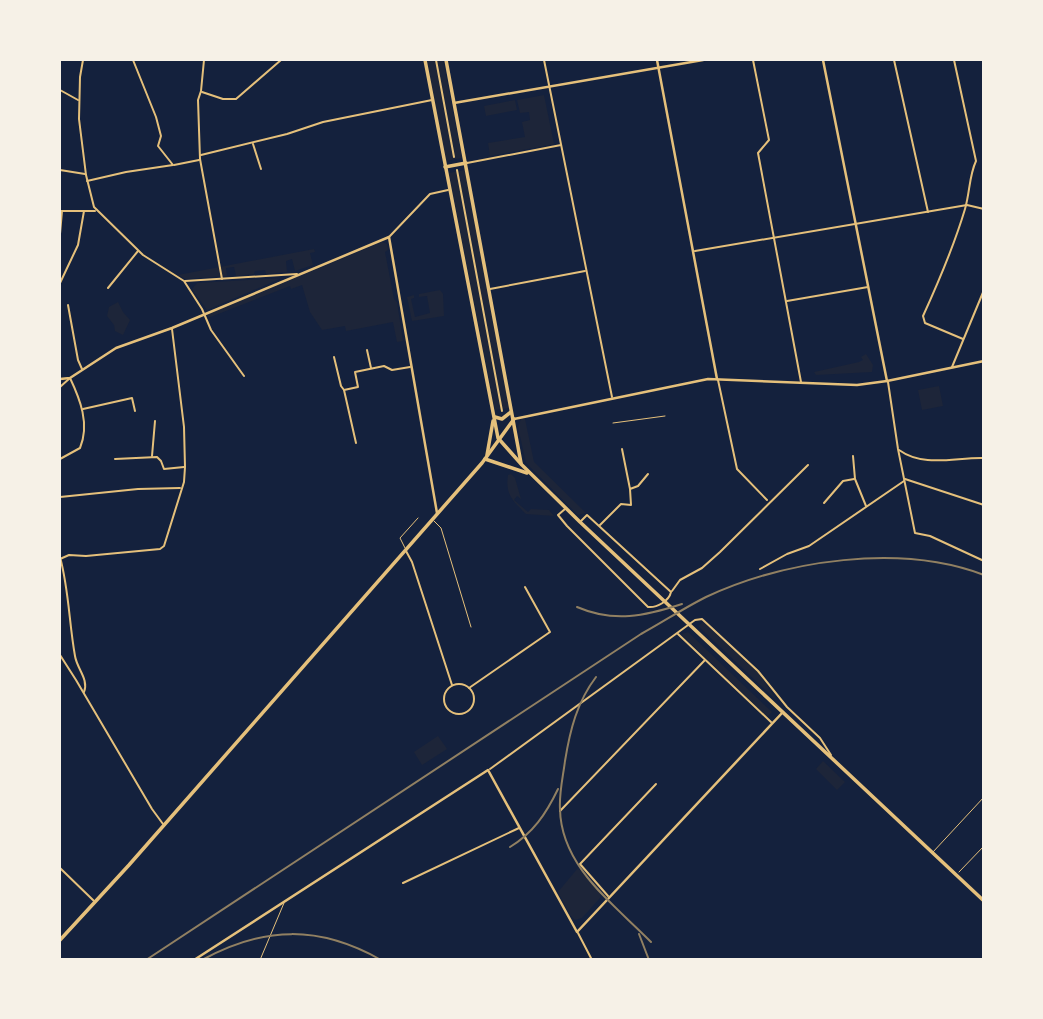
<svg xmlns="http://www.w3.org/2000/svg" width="1043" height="1019" viewBox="0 0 1043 1019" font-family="Montserrat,sans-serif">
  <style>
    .green { fill: #1d2539 }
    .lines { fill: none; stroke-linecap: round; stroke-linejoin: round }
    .service { stroke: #e5c07b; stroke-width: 1 }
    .pedestrian { stroke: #e5c07b; stroke-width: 2 }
    .minor { stroke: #e5c07b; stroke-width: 2 }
    .tertiary { stroke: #e5c07b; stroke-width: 2.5 }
    .secondary { stroke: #e5c07b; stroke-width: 2.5 }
    .primary { stroke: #e5c07b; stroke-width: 3.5 }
    .rail { stroke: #918062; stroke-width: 2 }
  </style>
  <rect width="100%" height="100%" fill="#14213d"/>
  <g class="green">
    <polygon points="427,60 443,60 462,158 446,161"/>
    <polygon points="544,95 554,144 490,156 488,143 525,137 522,122 530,120 529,112 520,113 517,100"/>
    <polygon points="515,100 517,110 486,116 484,106"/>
    <polygon points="465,170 510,408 495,410 449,173"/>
    <polygon points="382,242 387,244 388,250 385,252 394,299 397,302 403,341 397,342 393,322 346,331 345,326 322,330 310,312 302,285 291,289 290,286 208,318 208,314"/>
    <polygon points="314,249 315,252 310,253 313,265 295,271 292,259 286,261 287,272 266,274 265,270 255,271 254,274 236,276 234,267 226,268 227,276 185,279 178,275"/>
    <polygon points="282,278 207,310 192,289 197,283"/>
    <polygon points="440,290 443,294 444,316 412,321 407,297 414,295 414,298 411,299 415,317 430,313 427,296 419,297 419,294"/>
    <polygon points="118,302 123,312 130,320 123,335 115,331 114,325 107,316 109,307"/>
    <polygon points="866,354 873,365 872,372 816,375 814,372 859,362 863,360 861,357"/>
    <polygon points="939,386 943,406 922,410 918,390"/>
    <polygon points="521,419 525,419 534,462 586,513 578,515 526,463 518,427"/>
    <path d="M511,474L515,478L521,499L517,496L514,500L528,512L531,509L549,510L554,516L526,514C513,501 505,495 508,475Z"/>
    <polygon points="703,622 758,672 778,702 698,626"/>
    <polygon points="688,632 772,712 767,717 683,636 682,634"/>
    <polygon points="438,736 447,749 422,765 414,752"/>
    <polygon points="823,761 845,782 837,790 816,769"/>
    <polygon points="578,868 600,893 600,898 582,918 575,920 570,915 558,892"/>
  </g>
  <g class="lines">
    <g class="service">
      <polyline points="613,423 665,416"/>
      <polyline points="434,521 441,528 471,627"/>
      <polyline points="405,548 400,538 418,518"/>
      <polyline points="933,852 984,797"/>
      <polyline points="959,872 984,846"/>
      <polyline points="260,960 284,903"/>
    </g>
    <g class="pedestrian">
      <polyline points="436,60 454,157"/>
      <polyline points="457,170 502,411"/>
    </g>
    <g class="minor">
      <polyline points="83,60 80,77 79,119 86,175 94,207 143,255 184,281 202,309 211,330 244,376"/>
      <polyline points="204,60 201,91 198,100 200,159 222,279"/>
      <polyline points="544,60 612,397"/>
      <polyline points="753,60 769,140 758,153 801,382"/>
      <polyline points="894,60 928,212"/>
      <path d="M954,60L976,161C969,176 970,192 965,209C954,246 939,281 923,316L925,323L963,339"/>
      <polyline points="60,90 78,100"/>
      <polyline points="202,92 223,99 236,99 281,60"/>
      <polyline points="253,144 261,169"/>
      <polyline points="201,155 287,134 323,122 432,100"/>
      <polyline points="467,163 561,145"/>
      <polyline points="174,165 199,160"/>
      <polyline points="60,170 85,174"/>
      <polyline points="87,181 126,172 173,165 158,146 161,136 156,117 133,60"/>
      <polyline points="60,211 95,211"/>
      <polyline points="60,234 62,211"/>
      <polyline points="389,237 430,194 448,190"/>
      <polyline points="695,251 967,205 984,209"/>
      <polyline points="185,281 297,274"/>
      <polyline points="60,283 78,245 84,211"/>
      <polyline points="108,288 138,251"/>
      <polyline points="490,289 585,271"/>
      <polyline points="787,301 868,287"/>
      <polyline points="68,305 78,360 82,369"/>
      <polyline points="367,350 371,368"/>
      <polyline points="334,357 341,386 344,390 356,443"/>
      <polyline points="952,367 984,290"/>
      <polyline points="718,380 737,469 767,500"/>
      <polyline points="888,382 898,449 915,533 930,536 984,561"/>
      <path d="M60,387L70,378C80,399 90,424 80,448L60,459"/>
      <polyline points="344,390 358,387 355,372 384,366 392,370 410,367"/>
      <polyline points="83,409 132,398 135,411"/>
      <polyline points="622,449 630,489 638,486 648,474"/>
      <path d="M899,450C924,468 956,457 984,458"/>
      <polyline points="152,456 155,421"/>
      <polyline points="853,456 855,479 866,506"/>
      <polyline points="115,459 157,457 161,461 164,469 184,467"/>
      <polyline points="905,479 984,505"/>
      <polyline points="60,497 138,489 180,488"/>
      <polyline points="824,503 843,481 854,479"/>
      <path d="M565,509L558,515L567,526L648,607C657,608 669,601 671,592L587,515L580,522"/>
      <polyline points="600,525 621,504 631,505 630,489"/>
      <polyline points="406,551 412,562 452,685"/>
      <path d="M60,557C69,590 69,623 75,656C77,669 89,679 84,692"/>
      <polyline points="60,559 69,555 86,556 160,549 164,546 184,482 185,467 184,427 172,329"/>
      <polyline points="760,569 787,554 809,546 904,481"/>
      <polyline points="672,591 680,580 702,568 720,552 808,465"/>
      <polyline points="678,634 771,722"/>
      <polyline points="60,655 76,680 152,809 163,824"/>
      <circle cx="459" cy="699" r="15"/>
      <polyline points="469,688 550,632 525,587"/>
      <polyline points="490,769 695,620 702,619 758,671 787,707 820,738 831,755"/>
      <polyline points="560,811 705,660"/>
      <polyline points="60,868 94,901"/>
      <polyline points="403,883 519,828"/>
      <polyline points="608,896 580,864 656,784"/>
      <polyline points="578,933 592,960"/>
    </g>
    <g class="tertiary">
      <polyline points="657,60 717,379"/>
      <polyline points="823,60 887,381"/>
      <polyline points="454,103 703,60"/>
      <polyline points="60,379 70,378 116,348 172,328 389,237 437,513"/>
      <polyline points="194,960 488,770 577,932 783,712"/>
    </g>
    <polyline class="secondary" points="514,419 708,379 857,385 887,381 984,361"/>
    <g class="primary">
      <polyline points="425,60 498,438 522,465 580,522 984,901"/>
      <polyline points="446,60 521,463"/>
      <polyline points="445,167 466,163"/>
      <polyline points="495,417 502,419 511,412"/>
      <polyline points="487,455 493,421"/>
      <polyline points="485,459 527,473"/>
      <polyline points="60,940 129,865 482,463 514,419"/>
    </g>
    <g class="rail">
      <path d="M577,607C614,623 645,616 682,604"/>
      <path d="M596,677C577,702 570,730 565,761C563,777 559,793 560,809C561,867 614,904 651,942"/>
      <path d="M510,847C533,833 546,814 558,789"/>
      <polyline points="639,934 649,960"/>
      <path d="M146,960L641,634C663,622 684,608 706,597C786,560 900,543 984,575"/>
      <path d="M202,960C264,926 319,925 381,960"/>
    </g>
  </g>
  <rect width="1043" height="1019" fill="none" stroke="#f6f1e7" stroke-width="122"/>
</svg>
